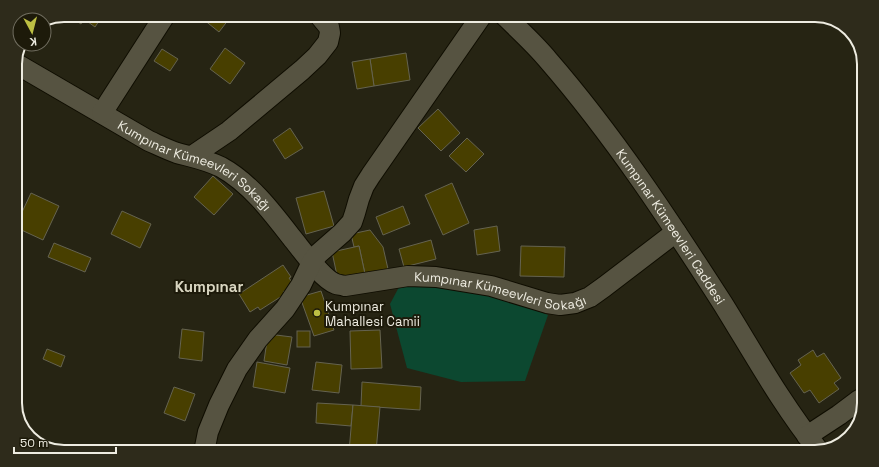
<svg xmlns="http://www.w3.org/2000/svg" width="879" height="467" viewBox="0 0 879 467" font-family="'Space Grotesk',sans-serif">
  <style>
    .green { fill: #0c4830 }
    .building { fill: #483f00; stroke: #656350 }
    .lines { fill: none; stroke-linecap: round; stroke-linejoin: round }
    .minor-casing { stroke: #0f0d01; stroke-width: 22 }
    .minor { stroke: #565341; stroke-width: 20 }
    .poi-dot { fill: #bdbf43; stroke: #1d1a0a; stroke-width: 1.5 }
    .labels { text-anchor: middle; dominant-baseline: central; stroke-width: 4; stroke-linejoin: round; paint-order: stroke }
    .street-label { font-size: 13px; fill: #eeece1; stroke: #1d1a0a }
    .poi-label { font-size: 13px; fill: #eeece1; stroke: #1d1a0a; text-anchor: start }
    .quarter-label { font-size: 15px; font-weight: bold; fill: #d9d6c1; stroke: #1d1a0a }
    .rim { fill: none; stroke: #eeece1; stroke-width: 2 }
  </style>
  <rect width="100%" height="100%" fill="#262413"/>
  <polygon class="green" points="427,286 492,293 548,315 525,381 461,382 407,368 390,304 399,287"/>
  <g class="building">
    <polygon points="74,15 103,15 95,27 84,19 81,24 72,18"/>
    <polygon points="198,15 232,15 219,32"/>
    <polygon points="225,48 245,63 230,84 210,69"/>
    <polygon points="162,49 178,59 170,71 154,61"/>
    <polygon points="406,53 410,80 374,86 370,59"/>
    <polygon points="370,59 374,86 357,89 352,62"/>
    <polygon points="438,109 460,133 441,151 418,128"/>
    <polygon points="290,128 303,148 285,159 273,140"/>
    <polygon points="467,138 484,154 466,172 449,156"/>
    <polygon points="213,176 233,194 214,215 194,197"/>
    <polygon points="452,183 469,223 443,235 425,195"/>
    <polygon points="324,191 334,226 306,234 296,198"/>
    <polygon points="31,193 59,206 43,240 15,227"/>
    <polygon points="403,206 410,224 383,235 376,217"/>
    <polygon points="122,211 151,224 140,248 111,234"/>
    <polygon points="497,226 500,251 477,255 474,230"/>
    <polygon points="370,230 383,247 388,269 365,274 359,246 354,247 351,234"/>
    <polygon points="431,240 436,259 404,267 399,249"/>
    <polygon points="54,243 91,258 85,272 48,257"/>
    <polygon points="359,246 365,274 338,280 332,252"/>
    <polygon points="521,246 565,247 564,277 520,276"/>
    <polygon points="283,265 291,277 289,278 294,285 283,292 285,294 260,310 258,307 250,312 239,294"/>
    <polygon points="321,291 334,330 314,336 300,297"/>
    <polygon points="182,329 204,332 202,361 179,358"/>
    <polygon points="380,330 382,368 351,369 350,331"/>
    <rect x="297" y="331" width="13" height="16"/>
    <polygon points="268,334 292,337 287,365 264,361"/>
    <polygon points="47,349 65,356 61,367 43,359"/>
    <polygon points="813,350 817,357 824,353 841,378 834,383 839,389 819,403 810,390 804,393 790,373 801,365 798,360"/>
    <polygon points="257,362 290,368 285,393 253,387"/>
    <polygon points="316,362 342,365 339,393 312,390"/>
    <polygon points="362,382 421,387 420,410 361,406"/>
    <polygon points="174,387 195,394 185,421 164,413"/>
    <polygon points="317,403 353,405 351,426 316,423"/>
    <polygon points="353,405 380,407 376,452 349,452"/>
  </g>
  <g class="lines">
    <g class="minor-casing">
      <g id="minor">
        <path id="s1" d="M504,15C519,30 535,44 548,60C614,136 669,220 723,304C754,354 782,405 819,451"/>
        <path id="s2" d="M15,63L149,141C158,145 168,150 177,153C192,157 207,160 221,167C250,183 272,212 292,238C302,250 322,279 336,284C339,285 342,285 345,286L408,276L436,277L491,286L547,303L560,305L575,303L590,297L604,287L676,232"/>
        <polyline points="102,113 165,15"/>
        <polyline points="192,156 229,131 302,70 317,56 328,42 330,33 329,27 319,15"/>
        <polyline points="807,436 839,415 859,400"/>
        <polyline points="204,452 208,432 219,405 237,369 258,339 285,309 301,285 312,262 318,254 342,233 352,222 355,213 359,199 364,186 371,175 482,15"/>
      </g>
    </g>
    <use href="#minor" class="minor"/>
  </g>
  <circle class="poi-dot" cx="317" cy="313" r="4"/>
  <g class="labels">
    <g class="street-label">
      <text stroke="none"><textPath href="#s2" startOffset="208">Kumpınar Kümeevleri Sokağı</textPath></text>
      <text stroke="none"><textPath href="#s1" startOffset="270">Kumpınar Kümeevleri Caddesi</textPath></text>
      <text stroke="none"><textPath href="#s2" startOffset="564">Kumpınar Kümeevleri Sokağı</textPath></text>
    </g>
    <g class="poi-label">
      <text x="325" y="306">Kumpınar<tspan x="325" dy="15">Mahallesi Camii</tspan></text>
    </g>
    <g class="quarter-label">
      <text x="209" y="286">Kumpınar</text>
    </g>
  </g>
  <path d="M0 0H879V467H0ZM64 22H815A42 42 0 0 1 857 64V403A42 42 0 0 1 815 445H64A42 42 0 0 1 22 403V64A42 42 0 0 1 64 22Z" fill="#2e2b1b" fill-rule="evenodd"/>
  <path class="rim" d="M64 22H815A42 42 0 0 1 857 64V403A42 42 0 0 1 815 445H64A42 42 0 0 1 22 403V64A42 42 0 0 1 64 22Z"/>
  <g transform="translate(32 32) rotate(173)"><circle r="19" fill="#1d1a0a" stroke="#716e60"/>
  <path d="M0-3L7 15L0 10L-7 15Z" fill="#bdbf43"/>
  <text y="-6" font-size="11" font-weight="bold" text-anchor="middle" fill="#eeece1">K</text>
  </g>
  <path d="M14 447v6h102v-6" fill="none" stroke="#eeece1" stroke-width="2"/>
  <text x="20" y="447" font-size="12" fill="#eeece1" stroke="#1d1a0a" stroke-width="3" paint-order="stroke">50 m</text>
</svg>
